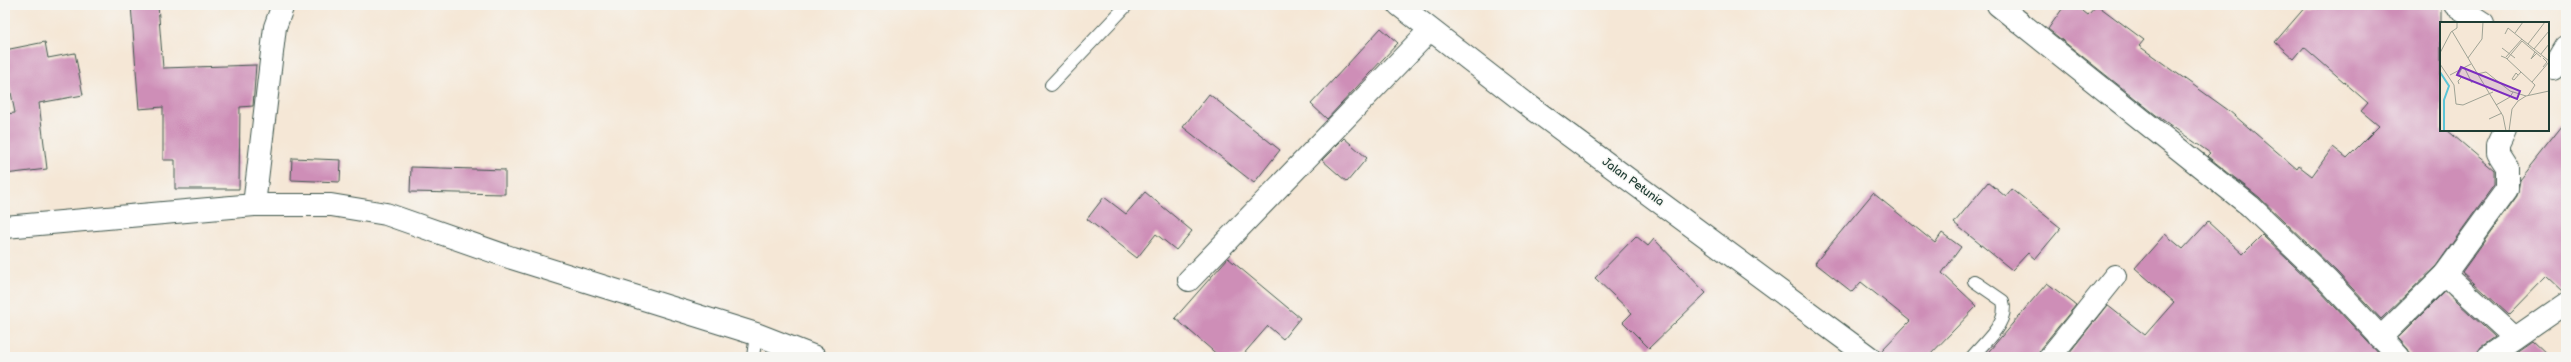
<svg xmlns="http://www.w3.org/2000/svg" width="2571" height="362" viewBox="0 0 2571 362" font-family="'Balsamiq Sans',sans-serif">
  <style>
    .building { fill: #ce8eb7 }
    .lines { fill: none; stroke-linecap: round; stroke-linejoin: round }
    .lane-casing { stroke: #3f564c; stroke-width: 14 }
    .street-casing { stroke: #3f564c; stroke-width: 24 }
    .secondary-casing { stroke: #3f564c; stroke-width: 24 }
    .lane { stroke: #fff; stroke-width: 12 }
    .street { stroke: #fff; stroke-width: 22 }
    .secondary { stroke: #fff; stroke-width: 22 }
    .labels { text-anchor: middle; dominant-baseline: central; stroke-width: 3; stroke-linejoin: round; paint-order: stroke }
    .street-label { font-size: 12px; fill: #1f3d34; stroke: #f6f6f2 }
    .inset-river { fill: none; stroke: #5bc4d6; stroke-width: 2 }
    .inset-road { fill: none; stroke: #9fa395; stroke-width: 1 }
    .view { fill: #7b2cbf; fill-opacity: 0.15; stroke: #7b2cbf; stroke-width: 2 }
    .inset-edge { fill: none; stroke: #1f3d34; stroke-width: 2 }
  </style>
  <rect width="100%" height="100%" fill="#f6f6f2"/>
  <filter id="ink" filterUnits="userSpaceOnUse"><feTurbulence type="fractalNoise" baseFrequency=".025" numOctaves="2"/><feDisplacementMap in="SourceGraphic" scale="8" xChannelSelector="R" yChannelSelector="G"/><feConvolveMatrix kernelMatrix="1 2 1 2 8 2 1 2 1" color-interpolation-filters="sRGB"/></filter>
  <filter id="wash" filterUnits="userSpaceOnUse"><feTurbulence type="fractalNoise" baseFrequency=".012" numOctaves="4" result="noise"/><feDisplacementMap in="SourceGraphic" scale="16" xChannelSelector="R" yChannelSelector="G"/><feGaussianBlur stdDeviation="0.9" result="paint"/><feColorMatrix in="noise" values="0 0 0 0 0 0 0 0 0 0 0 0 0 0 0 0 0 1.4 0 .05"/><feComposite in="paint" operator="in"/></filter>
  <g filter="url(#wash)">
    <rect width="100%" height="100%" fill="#f5e7d6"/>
    <g id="blocks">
      <g class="building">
        <polygon points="131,5 158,5 163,68 256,65 253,106 240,107 239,189 175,189 175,160 163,160 163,107 139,109"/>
        <polygon points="2065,5 2075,5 2088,15 2097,5 2144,40 2139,46 2228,110 2297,169 2299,166 2312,176 2333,147 2347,158 2379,126 2361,111 2368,103 2304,47 2294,59 2275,42 2307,5 2441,5 2441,130 2447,130 2494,170 2494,185 2436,266 2381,319 2337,272 2259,197 2207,156 2210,153 2156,115 2048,29"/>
        <polygon points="1381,28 1398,43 1327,119 1311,104"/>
        <polygon points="45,42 48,58 75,53 83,95 39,103 47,169 5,174 5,114 15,113 5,62 5,50"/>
        <polygon points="1209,94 1280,150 1254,183 1183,127"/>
        <polygon points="2566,122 2566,291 2562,292 2546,277 2509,315 2462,272 2517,196 2520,180"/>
        <polygon points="1344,138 1367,158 1347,182 1322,160"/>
        <polygon points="292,158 341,160 340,182 291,180"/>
        <polygon points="411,167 505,170 505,194 410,192"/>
        <polygon points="1988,182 2006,197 2012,189 2061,228 2035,259 2028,253 2012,270 1954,223"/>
        <polygon points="1145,192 1192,231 1176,250 1156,234 1137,258 1087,219 1104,197 1126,214"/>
        <polygon points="1873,193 1935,243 1942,233 1961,247 1942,273 1977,306 1928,357 1881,357 1880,352 1910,321 1861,282 1852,292 1815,263"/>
        <polygon points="2208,222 2243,254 2262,235 2319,290 2382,357 2066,357 2107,305 2145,335 2174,302 2135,268 2165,234 2183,249"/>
        <polygon points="1636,236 1648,246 1654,239 1706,293 1649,348 1623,322 1632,313 1595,278"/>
        <polygon points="1228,258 1300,318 1283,339 1268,326 1241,357 1220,357 1175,318"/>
        <polygon points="2047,283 2076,305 2040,349 2038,357 1984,357"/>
        <polygon points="2445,291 2495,337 2481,347 2476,357 2411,357 2408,349 2398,338"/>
        <polygon points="2533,341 2550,357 2510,357"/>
      </g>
    </g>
  </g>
  <g filter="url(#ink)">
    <use href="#blocks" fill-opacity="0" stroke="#3f564c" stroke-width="1"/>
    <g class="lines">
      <g class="lane-casing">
        <g id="lane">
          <polyline points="1051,85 1127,5"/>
          <polyline points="753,357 756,334"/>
          <path d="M1972,357C1985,341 2009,323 2003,301L1974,281"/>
        </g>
      </g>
      <g class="street-casing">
        <g id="street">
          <polyline points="1998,5 2250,206 2328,281 2399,357"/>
          <polyline points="2455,5 2483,23"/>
          <polyline points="2553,69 2566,47"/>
          <polyline points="2505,130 2498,145 2498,153 2507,167 2507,189 2445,274 2515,338"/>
          <polyline points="254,205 275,27 283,5"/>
          <polyline points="5,227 254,205 331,205 386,214 512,258 756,334 815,357"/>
          <polyline points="1189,280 1430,30"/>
          <polyline points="2380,338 2445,274"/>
          <polyline points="2050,357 2115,276"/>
          <polyline points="2488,357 2566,303"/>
        </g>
      </g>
      <g class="secondary-casing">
        <polyline id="secondary" points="1399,5 1524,102 1869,357"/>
      </g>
      <use href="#lane" class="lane"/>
      <use href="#street" class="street"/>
      <use href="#secondary" class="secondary"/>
    </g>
  </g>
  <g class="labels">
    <g class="street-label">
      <text transform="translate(1633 182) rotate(36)">Jalan Petunia</text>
    </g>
  </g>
  <g transform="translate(2440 22)">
    <rect width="109" height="109" fill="#f5e7d6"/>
    <path class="inset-river" d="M0,50L9,64L4,78V109"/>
    <path class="inset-road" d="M43,0L42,17L28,36L63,94L66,109M12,9L28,36M75,11L83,0M65,12L68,6L109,39M88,22L105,0M62,26L75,36M94,27L109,9M95,30L91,37L97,31M0,31L11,10L17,6V0M101,32L109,22M61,34L66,36L95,63L88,74M66,35L82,17M103,36L107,40L103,45M67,37L82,19L101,35M0,42L14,63L16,82L23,83L53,70M24,45L32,61M37,52L46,50L70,69L86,74L109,69M10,53L31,42M78,53L76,51L72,57L74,58L81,50M92,60L109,40M19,62L18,59L21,56L19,52L22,46M56,83L70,75L73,70M49,97L62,91M69,109L72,87L78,79L86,74"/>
    <path class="view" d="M21,45L80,69L77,77L17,53Z"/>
    <rect width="109" height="109" class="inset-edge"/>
  </g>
  <rect width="2571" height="362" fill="none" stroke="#f6f6f2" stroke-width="20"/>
</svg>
